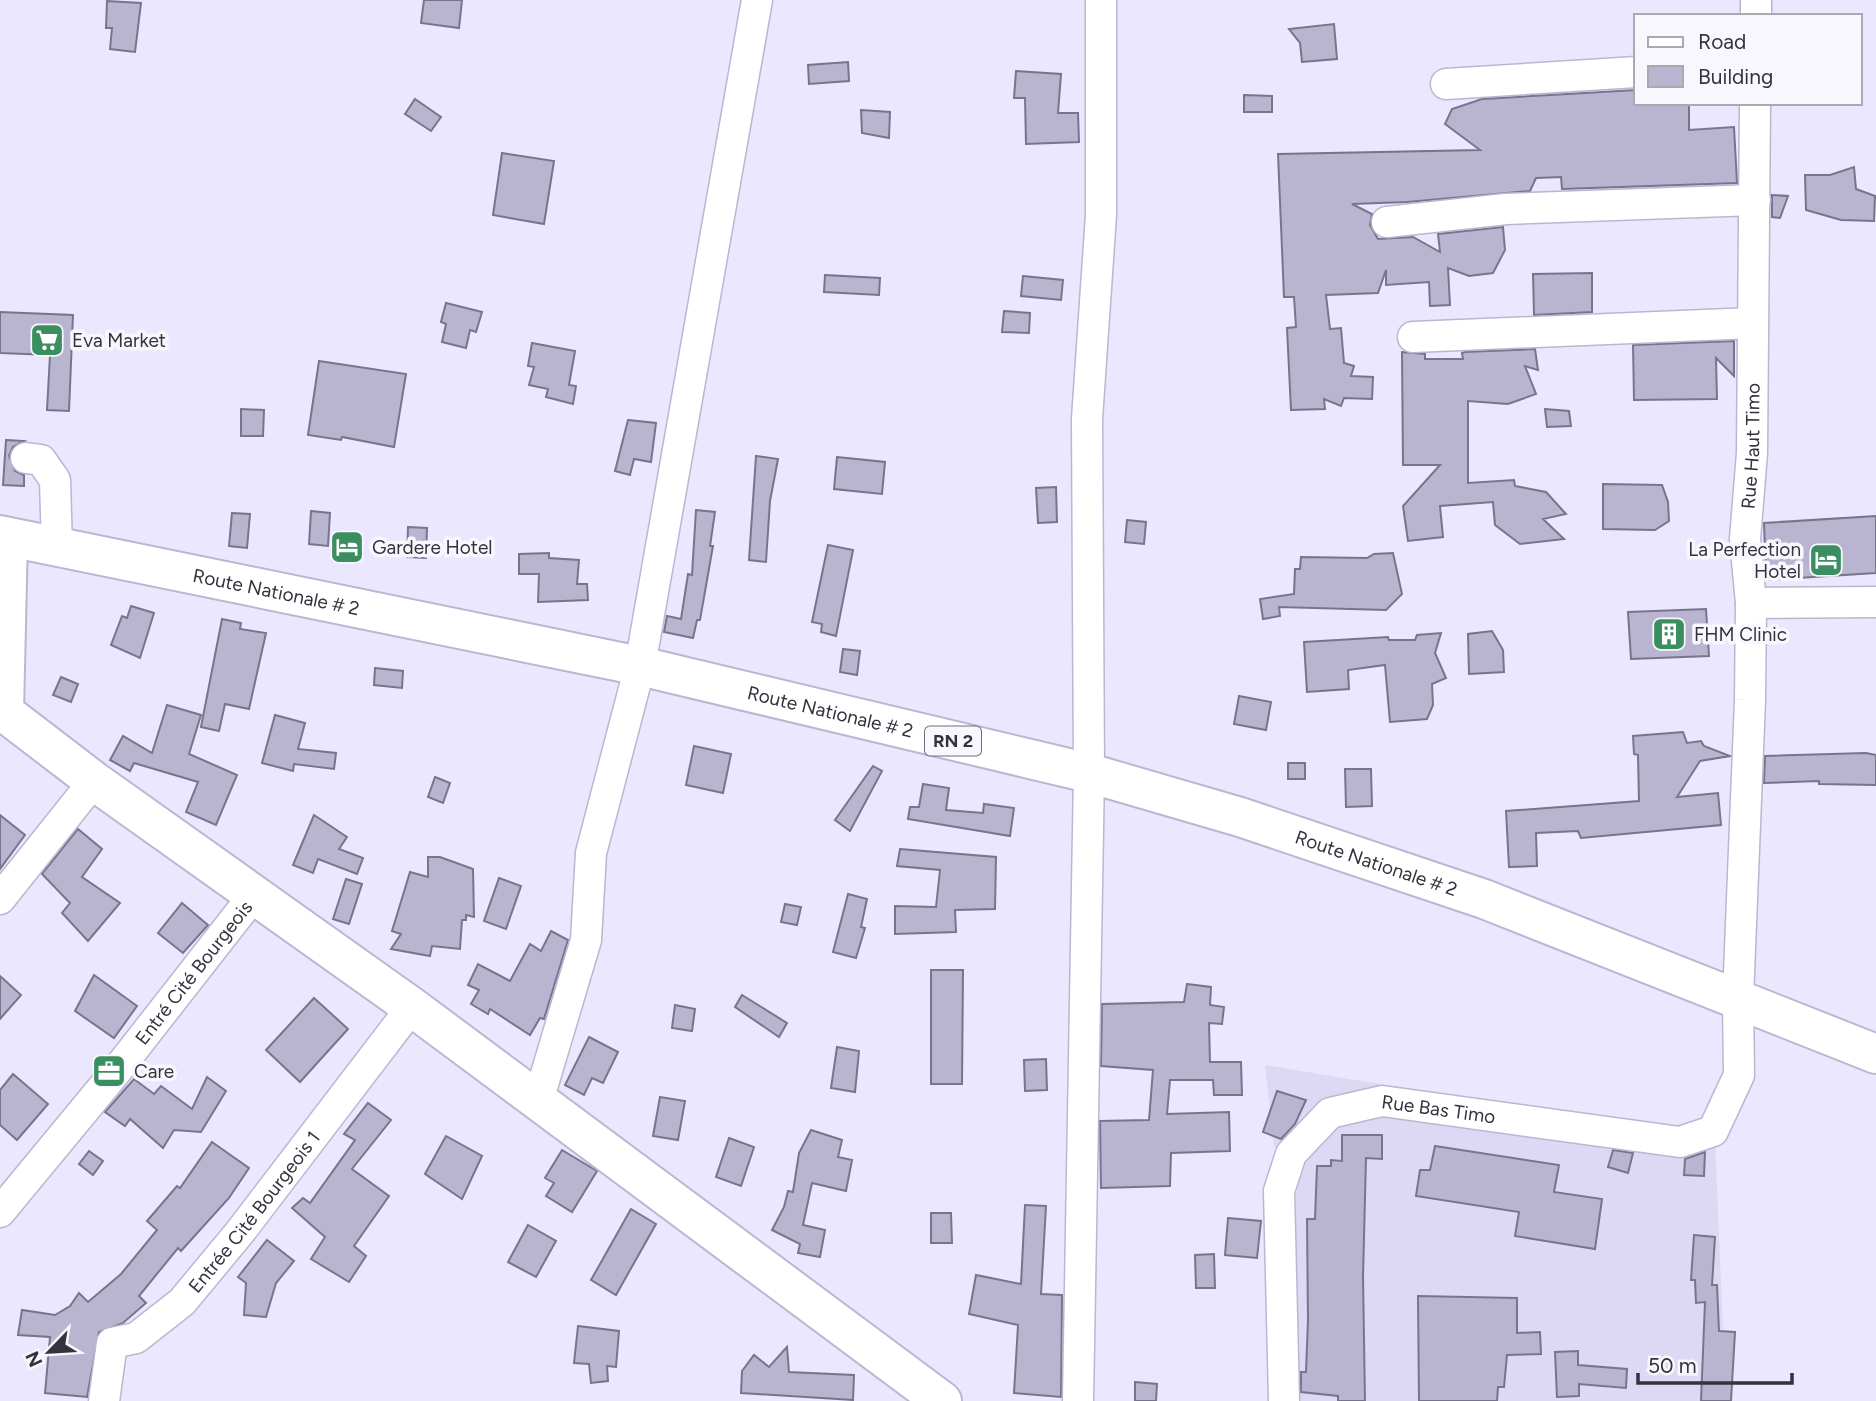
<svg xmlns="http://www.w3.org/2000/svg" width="1876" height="1401" viewBox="0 0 1876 1401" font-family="Figtree,sans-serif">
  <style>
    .built { fill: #ddd8f4 }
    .building { fill: #b9b4d0; stroke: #79748e; stroke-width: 2 }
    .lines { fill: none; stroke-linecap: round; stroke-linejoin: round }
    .minor-casing { stroke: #bbb6d2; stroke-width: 33 }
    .major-casing { stroke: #bbb6d2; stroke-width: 42 }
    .minor { stroke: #fff; stroke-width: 30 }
    .major { stroke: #fff; stroke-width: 38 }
    .labels { text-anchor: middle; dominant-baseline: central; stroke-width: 7; stroke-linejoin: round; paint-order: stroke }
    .shield { fill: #f8f7fd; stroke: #6f6d77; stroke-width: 2 }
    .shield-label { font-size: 18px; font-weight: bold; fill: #34323d }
    .poi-label { font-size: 19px; fill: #34323d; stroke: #f8f7fd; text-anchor: start }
    .street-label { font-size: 19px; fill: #34323d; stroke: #f8f7fd }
  </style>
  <rect width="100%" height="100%" fill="#ebe7ff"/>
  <polygon class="built" points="1265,1065 1715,1140 1726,1401 1291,1401 1297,1164 1274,1146"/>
  <g class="building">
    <polygon points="424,0 462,0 459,28 421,23"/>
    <polygon points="107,1 141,3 135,52 110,49 112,28 106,28"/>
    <polygon points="1334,24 1337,59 1302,62 1300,43 1289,29"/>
    <polygon points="848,62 849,81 809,84 808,65"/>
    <polygon points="1016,71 1061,74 1058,113 1078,113 1079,142 1026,144 1025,98 1014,98"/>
    <polygon points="1636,90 1636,103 1689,103 1689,130 1734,127 1737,183 1562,189 1561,177 1536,178 1530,191 1407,202 1352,204 1372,214 1370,225 1378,239 1413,237 1440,252 1438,234 1503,227 1505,250 1493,273 1469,276 1448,268 1450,305 1430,306 1429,282 1386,285 1386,270 1378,293 1326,295 1330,329 1341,328 1344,363 1354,366 1351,376 1373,377 1372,399 1344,398 1341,406 1324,399 1325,409 1291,410 1287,328 1296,327 1294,297 1284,297 1278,154 1480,150 1445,124 1452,109 1482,99"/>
    <polygon points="1244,95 1272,96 1272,112 1244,112"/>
    <polygon points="415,99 441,117 431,131 405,114"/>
    <polygon points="861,110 890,112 889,138 862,133"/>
    <polygon points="502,153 554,161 544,224 493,215"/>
    <polygon points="1854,167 1856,189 1875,196 1874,221 1841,220 1806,210 1805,175 1830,175"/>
    <polygon points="1772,195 1788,196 1780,218 1772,217"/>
    <polygon points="1592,273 1592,312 1534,315 1533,274"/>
    <polygon points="825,275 880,278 879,295 824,292"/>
    <polygon points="1023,276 1063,280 1061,300 1021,296"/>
    <polygon points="446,303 482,312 476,332 470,330 466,348 442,342 446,324 441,322"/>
    <polygon points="1004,311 1030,313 1029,333 1002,332"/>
    <polygon points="0,312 73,315 69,411 47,410 50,355 0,353"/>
    <polygon points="1734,341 1734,376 1716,358 1717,399 1634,400 1633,345"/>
    <polygon points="532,343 575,351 569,385 576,386 573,404 546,397 548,389 529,385 534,367 528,366"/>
    <polygon points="1535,349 1538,370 1525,366 1536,394 1508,404 1468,401 1468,483 1514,480 1515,486 1546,492 1566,514 1543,519 1564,539 1520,544 1495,525 1493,502 1440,506 1443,537 1408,541 1403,506 1440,465 1403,465 1402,352 1425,354 1425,359 1463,359 1462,353 1465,352"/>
    <polygon points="319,361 406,374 394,447 342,437 341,440 308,435"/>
    <polygon points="241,409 264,410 263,436 241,436"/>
    <polygon points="1545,409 1569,411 1571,426 1547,427"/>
    <polygon points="628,420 656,423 651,462 634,459 630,475 615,471"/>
    <polygon points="6,440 24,441 13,447 9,456 15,471 24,475 24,486 3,485"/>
    <polygon points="756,456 778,459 770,501 766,562 749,560"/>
    <polygon points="837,457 885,462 882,494 834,489"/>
    <polygon points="1603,484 1662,485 1668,502 1669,521 1655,530 1603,529"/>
    <polygon points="1056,487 1057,522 1038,523 1036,488"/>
    <polygon points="696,510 715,512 710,546 713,546 700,620 697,620 693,638 664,632 667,616 681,619 688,574 692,575"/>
    <polygon points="311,511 330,513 328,546 309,544"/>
    <polygon points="232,513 250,514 247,548 229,546"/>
    <polygon points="1876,516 1876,573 1766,580 1764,523"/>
    <polygon points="1127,520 1146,522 1144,544 1125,542"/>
    <polygon points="408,527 427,528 426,558 407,557"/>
    <polygon points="828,545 853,550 836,636 821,632 822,624 812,622"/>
    <polygon points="549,553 549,558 579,560 577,584 587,584 588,600 538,602 539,574 519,574 519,554"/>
    <polygon points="1393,553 1402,594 1386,610 1279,607 1280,616 1263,619 1260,599 1294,594 1295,569 1300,569 1301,557 1367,558 1374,554"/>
    <polygon points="131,606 154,613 140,658 111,645 122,616 127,618"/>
    <polygon points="1706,609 1709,656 1631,659 1628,612"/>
    <polygon points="222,619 241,623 240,629 266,633 249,709 225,704 219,731 201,727"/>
    <polygon points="1492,631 1503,650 1504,672 1469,674 1468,634"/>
    <polygon points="1441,633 1435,653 1446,678 1432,684 1433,705 1427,719 1390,722 1385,665 1348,670 1349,689 1307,692 1304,642 1388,637 1389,640 1415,640 1417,635"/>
    <polygon points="843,649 860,651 857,675 840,672"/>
    <polygon points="375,668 403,671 402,688 374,685"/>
    <polygon points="61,677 78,684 71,702 53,695"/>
    <polygon points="1239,696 1271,702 1266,730 1234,724"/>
    <polygon points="167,705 201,715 189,754 237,775 216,825 186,812 198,782 134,763 130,771 110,760 123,736 152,753"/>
    <polygon points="275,715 305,723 298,749 336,753 334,769 294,764 293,771 262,763"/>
    <polygon points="1683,732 1687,743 1701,741 1704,746 1730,756 1700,761 1677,797 1718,793 1721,825 1581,838 1578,831 1536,833 1537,866 1509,867 1506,811 1639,801 1638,755 1634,754 1633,736"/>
    <polygon points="694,746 731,754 723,793 686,785"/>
    <polygon points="1866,753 1876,755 1876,785 1819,784 1819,781 1764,783 1765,756"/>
    <rect x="1288" y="763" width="17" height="16"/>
    <polygon points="873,766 882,771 850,831 835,820"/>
    <polygon points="1345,769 1371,769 1372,806 1346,807"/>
    <polygon points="435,777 450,783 443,803 428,797"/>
    <polygon points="923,784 949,788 946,810 983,813 984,804 1014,808 1010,836 908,819 910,807 919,807"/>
    <polygon points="0,815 25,835 0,869"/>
    <polygon points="314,815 347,837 339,849 363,858 357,874 318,859 313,873 293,865"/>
    <polygon points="78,829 102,849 82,877 120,903 88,941 62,913 70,903 42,874"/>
    <polygon points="900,849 996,857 995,909 955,910 956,932 895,934 895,906 936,907 940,870 897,866"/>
    <polygon points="428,857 440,857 473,869 474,917 466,915 466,920 462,920 460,949 432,946 430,956 391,949 401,934 392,931 410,872 428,877"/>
    <polygon points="499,878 521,886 506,929 484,921"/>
    <polygon points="346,879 362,884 349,924 333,919"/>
    <polygon points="848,894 867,899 861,927 865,928 856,958 833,952"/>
    <polygon points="182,903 208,925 183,953 158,933"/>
    <polygon points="785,904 801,907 797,925 781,922"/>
    <polygon points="551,931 568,940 544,1019 540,1018 530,1035 490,1009 488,1014 471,1004 479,990 468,985 478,964 510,981 530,944 541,951"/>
    <polygon points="931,970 963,970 962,1084 931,1084"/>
    <polygon points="94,975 137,1006 114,1038 75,1011"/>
    <polygon points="0,976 21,995 0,1019"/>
    <polygon points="1187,984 1211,987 1210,1005 1224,1007 1222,1024 1209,1023 1210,1062 1241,1062 1242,1095 1214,1095 1213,1080 1170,1080 1167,1114 1229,1112 1230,1151 1171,1153 1170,1186 1101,1188 1100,1121 1149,1120 1153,1070 1101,1066 1102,1004 1184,1002"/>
    <polygon points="742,995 787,1023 779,1037 735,1007"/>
    <polygon points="314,998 348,1029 300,1082 266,1050"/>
    <polygon points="675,1005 695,1009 692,1031 672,1028"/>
    <polygon points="589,1037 618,1052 603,1083 592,1078 584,1095 565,1085"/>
    <polygon points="837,1047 859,1051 855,1092 831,1088"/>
    <polygon points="1046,1059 1047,1090 1025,1091 1024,1060"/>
    <polygon points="13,1074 48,1104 17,1140 0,1125 0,1090"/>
    <polygon points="207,1077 226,1091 201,1132 174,1130 163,1148 130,1119 125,1126 105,1112 134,1079 154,1094 161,1086 192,1109"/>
    <polygon points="1277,1091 1306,1100 1295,1124 1281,1139 1263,1132"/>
    <polygon points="660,1097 685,1101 678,1140 653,1136"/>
    <polygon points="368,1103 391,1120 352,1169 389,1196 354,1246 366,1256 349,1282 311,1259 325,1237 292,1208 303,1198 310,1203 355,1140 344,1134"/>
    <polygon points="811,1130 842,1140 838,1157 852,1160 846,1191 812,1183 803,1225 825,1230 820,1257 798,1253 800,1244 772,1230 784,1207 788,1191 793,1192 799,1153"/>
    <polygon points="1342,1135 1382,1135 1382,1159 1366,1158 1363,1277 1365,1401 1338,1401 1338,1396 1301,1392 1301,1372 1306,1372 1308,1320 1307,1219 1315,1219 1317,1166 1331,1166 1331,1160 1342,1161"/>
    <polygon points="446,1136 482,1156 462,1199 425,1174"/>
    <polygon points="729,1138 754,1147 741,1186 716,1177"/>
    <polygon points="212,1142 249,1168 229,1198 181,1251 178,1248 139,1296 146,1303 123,1323 99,1332 87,1397 45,1393 50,1337 18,1335 22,1310 55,1315 70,1306 79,1293 88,1302 121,1274 157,1230 147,1221 177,1186 180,1188"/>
    <polygon points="1435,1146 1559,1165 1554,1192 1602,1199 1595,1249 1515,1236 1519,1212 1416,1196 1420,1170 1430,1170"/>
    <polygon points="562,1150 597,1171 572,1212 546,1196 554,1183 545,1178"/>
    <polygon points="1613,1150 1633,1153 1628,1173 1608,1167"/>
    <polygon points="89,1151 103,1161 93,1175 79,1164"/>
    <polygon points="1705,1152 1704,1176 1684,1175 1685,1159"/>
    <polygon points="1025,1205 1046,1206 1041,1294 1062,1295 1061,1397 1014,1393 1018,1325 969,1314 976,1275 1021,1284"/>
    <polygon points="631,1209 656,1224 616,1295 591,1280"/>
    <polygon points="931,1213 951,1213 952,1243 931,1243"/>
    <polygon points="1228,1218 1261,1221 1257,1258 1225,1255"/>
    <polygon points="528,1225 556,1241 536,1277 508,1262"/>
    <polygon points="1694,1235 1715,1237 1712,1285 1717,1285 1719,1331 1735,1332 1731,1401 1701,1401 1705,1302 1696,1303 1695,1280 1691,1280"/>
    <polygon points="267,1240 294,1261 276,1283 266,1317 244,1315 246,1283 238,1277"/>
    <polygon points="1214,1254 1215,1288 1196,1288 1195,1255"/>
    <polygon points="1418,1296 1517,1298 1517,1333 1540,1332 1541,1354 1507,1355 1504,1387 1498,1387 1497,1401 1419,1401"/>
    <polygon points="578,1326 619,1331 616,1367 607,1366 608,1381 591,1383 589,1364 574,1363"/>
    <polygon points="787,1347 789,1372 854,1375 853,1400 741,1393 742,1371 754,1355 769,1367"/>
    <polygon points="1578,1351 1578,1365 1627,1369 1626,1388 1579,1384 1579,1396 1557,1397 1555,1352"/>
    <polygon points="1135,1382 1157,1384 1156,1401 1135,1401"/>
  </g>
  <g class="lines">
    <g class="minor-casing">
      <g id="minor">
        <polyline points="1756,16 1756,0"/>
        <polyline points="1446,84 1636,72"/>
        <polyline points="1387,222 1506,209 1755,200"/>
        <polyline points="1413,337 1753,323"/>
        <polyline points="26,458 41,460 55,480 57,547"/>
        <polyline points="1751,603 1876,602"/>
        <polyline points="0,899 94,781"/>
        <polyline points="538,1101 586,940 591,853 640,666 757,0"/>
        <path id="s1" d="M0,1212L114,1074L254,895"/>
        <path id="s2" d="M104,1401L112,1343L136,1338L182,1302L240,1232L412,1007"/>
        <polyline points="1078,1401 1089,773 1087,419 1101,215 1101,0"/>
        <path id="s3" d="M1284,1401L1279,1191L1291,1154L1330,1113L1382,1101L1680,1142L1713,1131L1739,1075L1738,998L1750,700L1751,603L1745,539L1752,453L1755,103"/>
      </g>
    </g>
    <g class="major-casing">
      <g id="major">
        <path id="s4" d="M0,535L640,666L1089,773L1240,817L1484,899L1876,1054"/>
        <polyline points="0,709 94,781 412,1007 942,1401"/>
        <polyline points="4,712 8,537"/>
      </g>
    </g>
    <use href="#minor" class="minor"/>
    <use href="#major" class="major"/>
  </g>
  <defs>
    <g id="supermarket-square" transform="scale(1.75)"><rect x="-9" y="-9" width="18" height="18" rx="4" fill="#3b8e5f" stroke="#f8f7fd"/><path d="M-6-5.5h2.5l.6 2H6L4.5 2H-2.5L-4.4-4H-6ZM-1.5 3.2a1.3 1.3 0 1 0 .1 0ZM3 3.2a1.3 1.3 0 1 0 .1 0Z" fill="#fff"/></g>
    <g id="hotel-square" transform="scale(1.75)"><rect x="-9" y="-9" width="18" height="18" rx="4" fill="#3b8e5f" stroke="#f8f7fd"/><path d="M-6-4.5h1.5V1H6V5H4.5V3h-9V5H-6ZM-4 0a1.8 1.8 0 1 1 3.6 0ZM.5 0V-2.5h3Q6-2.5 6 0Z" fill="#fff"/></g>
    <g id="building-square" transform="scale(1.75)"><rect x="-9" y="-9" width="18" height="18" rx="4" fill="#3b8e5f" stroke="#f8f7fd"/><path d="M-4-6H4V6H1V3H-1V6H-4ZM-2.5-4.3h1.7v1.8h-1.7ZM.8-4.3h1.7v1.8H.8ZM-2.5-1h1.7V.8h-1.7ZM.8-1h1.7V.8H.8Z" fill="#fff"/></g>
    <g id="office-square" transform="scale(1.75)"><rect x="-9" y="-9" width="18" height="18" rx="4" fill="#3b8e5f" stroke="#f8f7fd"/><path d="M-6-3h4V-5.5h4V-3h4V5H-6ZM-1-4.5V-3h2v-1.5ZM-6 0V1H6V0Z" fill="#fff"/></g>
  </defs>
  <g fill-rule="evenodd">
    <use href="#supermarket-square" x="47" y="340"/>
    <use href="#hotel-square" x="347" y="547"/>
    <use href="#hotel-square" x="1826" y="560"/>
    <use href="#building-square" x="1669" y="634"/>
    <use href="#office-square" x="109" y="1071"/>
  </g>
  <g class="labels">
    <rect class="shield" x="925" y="726.5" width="56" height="29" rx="5"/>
    <g class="shield-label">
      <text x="953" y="741">RN 2</text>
    </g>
    <g class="poi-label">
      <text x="72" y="340">Eva Market</text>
      <text x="372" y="547">Gardere Hotel</text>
      <text x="1801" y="549" text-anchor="end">La Perfection<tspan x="1801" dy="22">Hotel</tspan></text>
      <text x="1694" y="634">FHM Clinic</text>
      <text x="134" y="1071">Care</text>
    </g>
    <g class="street-label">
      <text stroke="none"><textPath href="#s3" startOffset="1386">Rue Haut Timo</textPath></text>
      <text stroke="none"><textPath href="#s4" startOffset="282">Route Nationale # 2</textPath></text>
      <text stroke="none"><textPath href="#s4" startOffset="849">Route Nationale # 2</textPath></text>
      <text stroke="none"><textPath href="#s4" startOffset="1416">Route Nationale # 2</textPath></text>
      <text stroke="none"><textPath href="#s1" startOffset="308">Entré Cité Bourgeois</textPath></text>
      <text stroke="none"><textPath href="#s3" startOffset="416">Rue Bas Timo</textPath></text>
      <text stroke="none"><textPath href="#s2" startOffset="257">Entrée Cité Bourgeois 1</textPath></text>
    </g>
  </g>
  <rect x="1634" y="14" width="228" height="91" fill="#f8f7fd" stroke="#aaa8b0" stroke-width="2"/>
  <rect x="1648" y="37" width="35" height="10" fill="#ffffff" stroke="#aaa8b0" stroke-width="2"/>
  <text x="1698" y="49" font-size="21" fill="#34323d">Road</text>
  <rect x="1648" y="66" width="35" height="21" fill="#b9b4d0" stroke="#aaa8b0" stroke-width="2"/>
  <text x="1698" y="84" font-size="21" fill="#34323d">Building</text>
  <g transform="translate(49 1352) rotate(245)" stroke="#f8f7fd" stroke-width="5" paint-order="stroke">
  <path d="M0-5L12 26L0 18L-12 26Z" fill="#34323d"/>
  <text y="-10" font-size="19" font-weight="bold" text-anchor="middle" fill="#34323d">N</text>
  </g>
  <path d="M1638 1373v10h154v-10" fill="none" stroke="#34323d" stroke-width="3.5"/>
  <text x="1648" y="1373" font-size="21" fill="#34323d" stroke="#f8f7fd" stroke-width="5" paint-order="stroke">50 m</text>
</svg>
